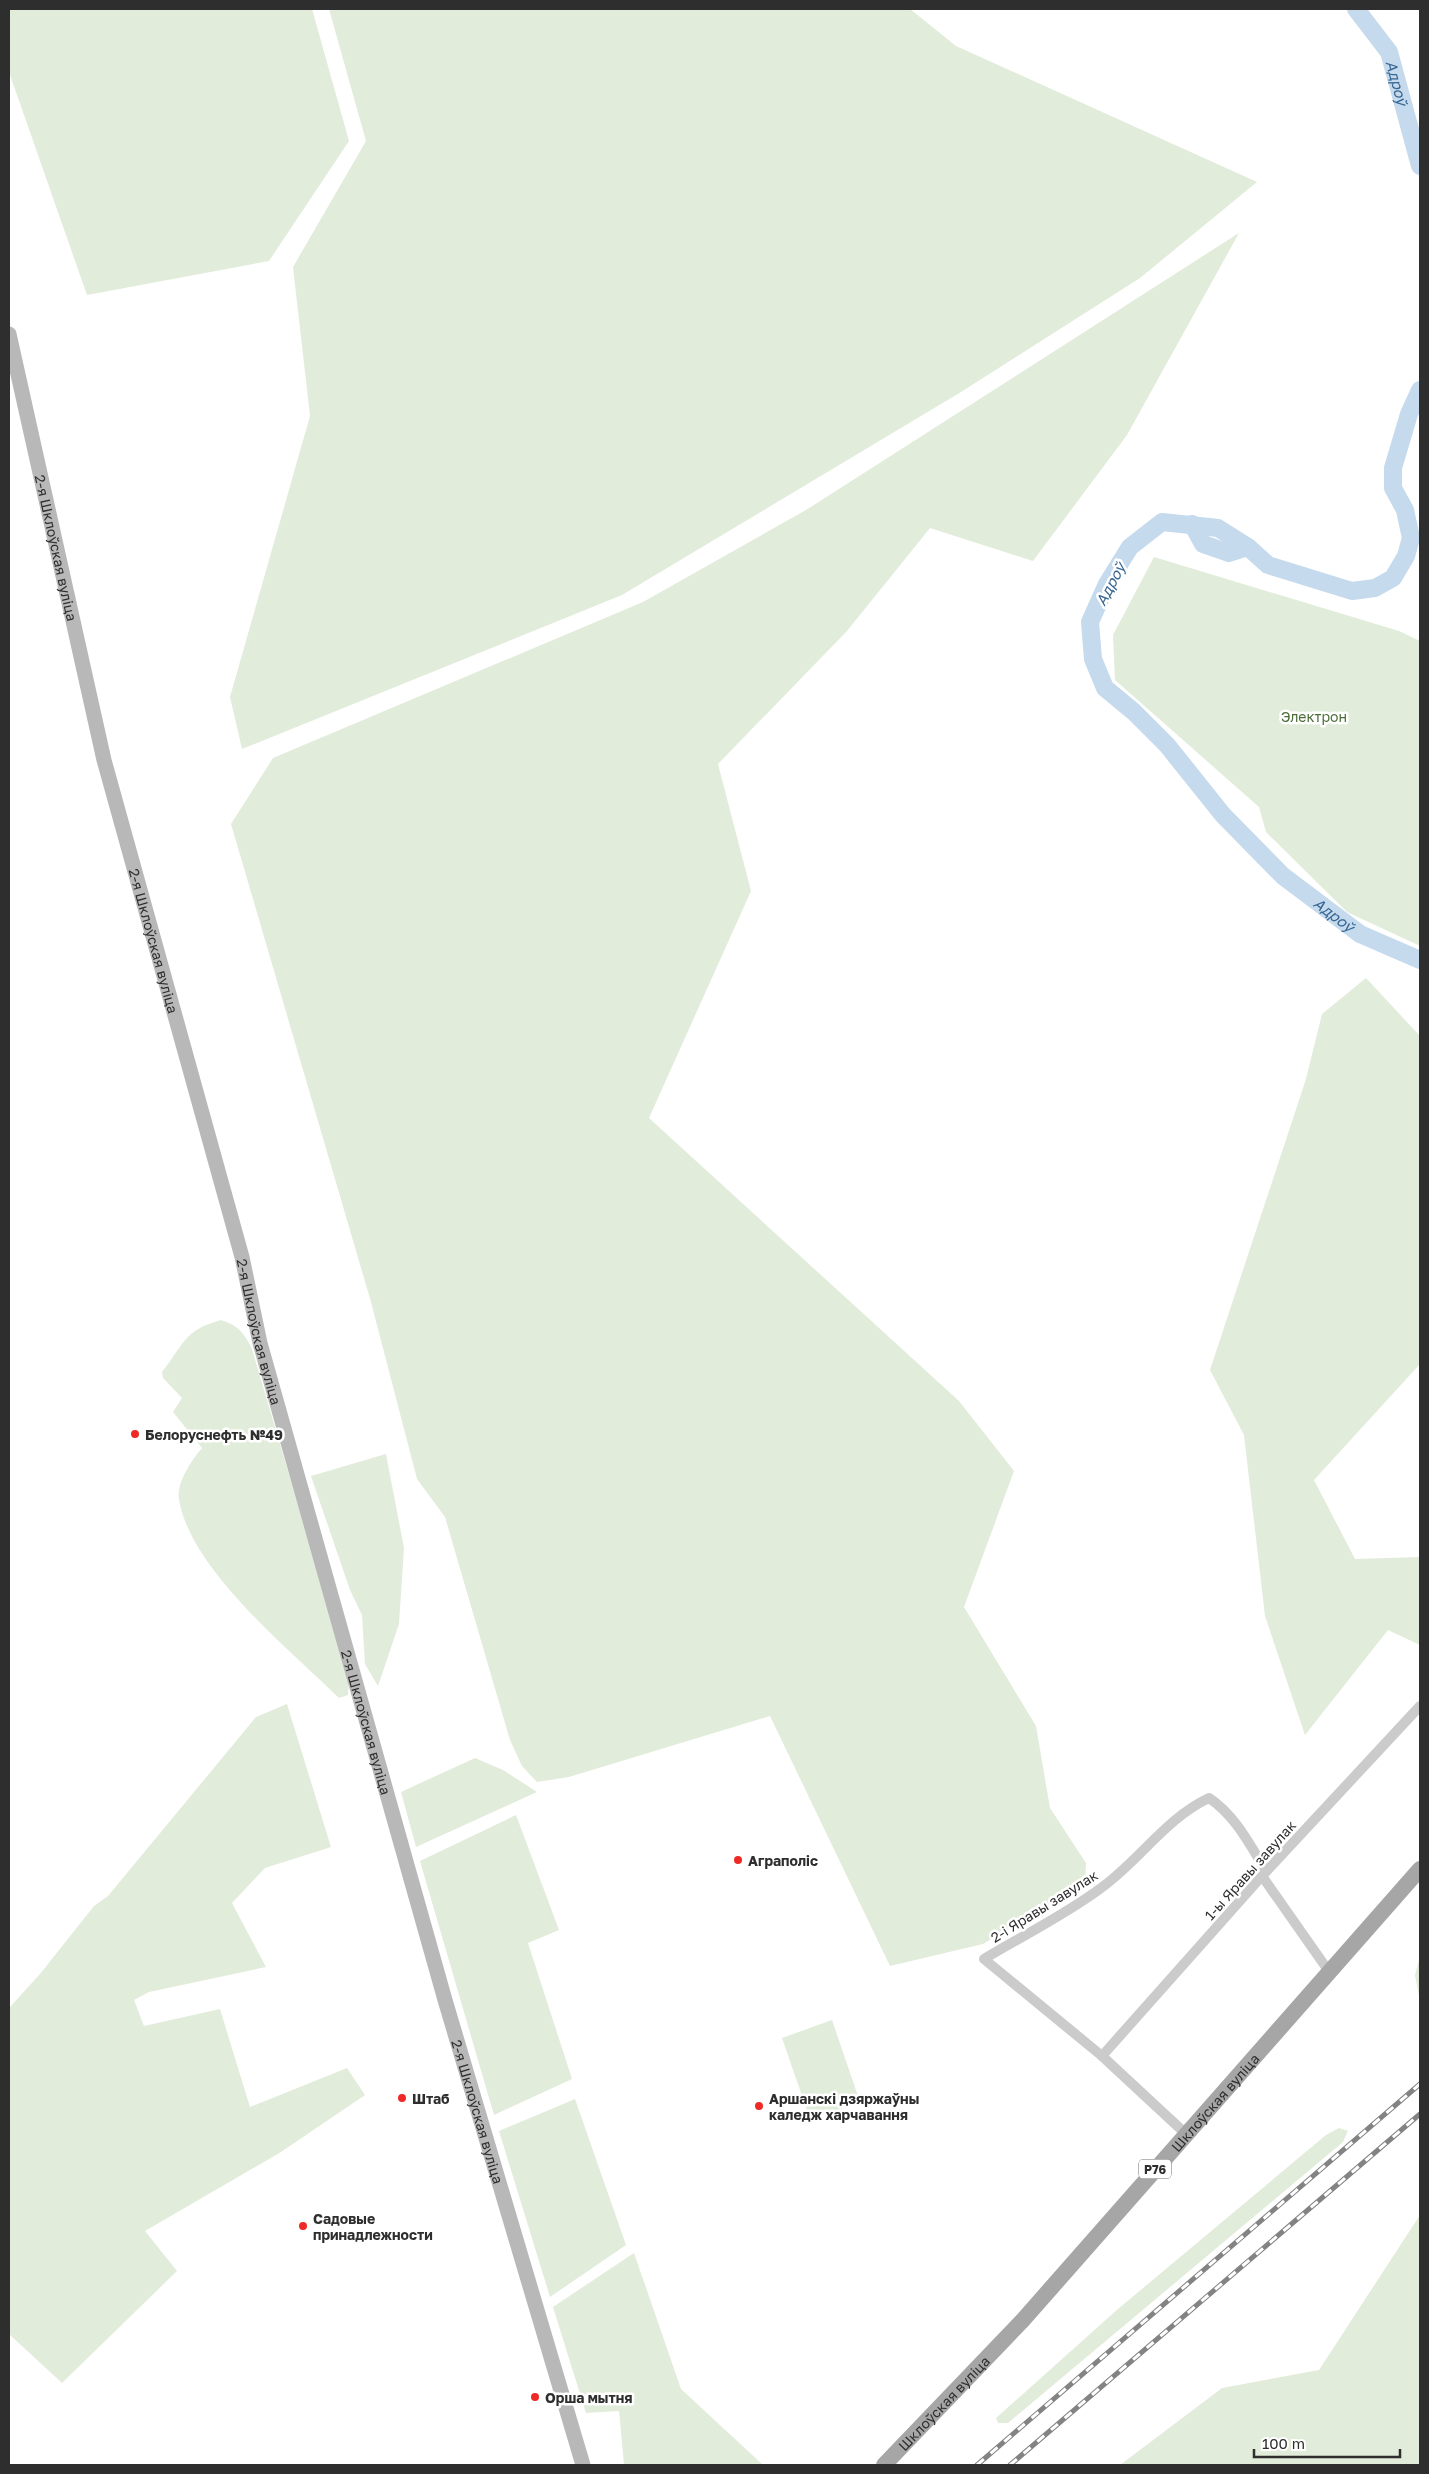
<svg xmlns="http://www.w3.org/2000/svg" width="1429" height="2474" viewBox="0 0 1429 2474" font-family="'Golos Text',sans-serif">
  <style>
    .green { fill: #e2ecda }
    .lines { fill: none; stroke-linecap: round; stroke-linejoin: round }
    .river { stroke: #c5daed; stroke-width: 18 }
    .street { stroke: #cbcbcb; stroke-width: 10 }
    .secondary { stroke: #b8b8b8; stroke-width: 15 }
    .primary { stroke: #a6a6a6; stroke-width: 16 }
    .rail-casing { stroke: #838383; stroke-width: 5 }
    .rail { stroke: #fff; stroke-width: 3; stroke-dasharray: 9; stroke-linecap: butt }
    .poi-dot { fill: #ef2925; stroke: #fff; stroke-width: 2 }
    .labels { text-anchor: middle; dominant-baseline: central; stroke-width: 5; stroke-linejoin: round; paint-order: stroke }
    .shield { fill: #fff; stroke: #6d6d6d; stroke-width: 1 }
    .shield-label { font-size: 12px; font-weight: bold; fill: #2e2e2e }
    .street-label { font-size: 14px; fill: #2e2e2e; stroke: #fff }
    .park-label { font-size: 14px; fill: #4c6c38; stroke: #fff }
    .poi-label { font-size: 14px; font-weight: bold; fill: #2e2e2e; stroke: #fff; text-anchor: start }
    .water-label { font-size: 15px; font-style: italic; fill: #376794; stroke: #fff }
  </style>
  <rect width="100%" height="100%" fill="#fff"/>
  <g class="green">
    <polygon points="9,9 312,9 349,141 269,261 87,295 9,72"/>
    <polygon points="329,9 910,9 956,46 1257,182 1140,278 961,392 622,595 242,749 230,697 310,416 293,267 366,141"/>
    <polygon points="1239,233 1127,435 1033,561 930,528 847,631 718,764 751,891 649,1118 959,1401 1014,1471 964,1607 1036,1726 1050,1808 1086,1863 1085,1883 983,1944 890,1966 770,1716 569,1777 537,1782 522,1766 510,1740 445,1517 417,1479 371,1302 231,824 273,758 643,602 806,510"/>
    <polygon points="1154,557 1399,631 1420,641 1420,946 1347,912 1266,832 1259,807 1115,680 1113,635"/>
    <polygon points="1366,978 1420,1036 1420,1364 1314,1480 1355,1559 1420,1557 1420,1645 1388,1630 1305,1735 1265,1616 1244,1435 1210,1370 1306,1079 1322,1014"/>
    <path d="M221,1320C239,1326 244,1333 252,1349L349,1678L348,1695L339,1698C289,1649 190,1569 179,1499C176,1483 192,1460 202,1448L173,1412L182,1398L163,1378L162,1372C184,1344 184,1330 221,1320Z"/>
    <polygon points="386,1454 404,1548 399,1624 378,1686 365,1664 362,1615 350,1590 311,1476"/>
    <polygon points="287,1704 331,1847 265,1868 232,1903 266,1967 149,1992 134,2000 144,2026 220,2009 250,2107 347,2068 365,2095 281,2152 145,2231 177,2271 62,2383 9,2334 9,2008 40,1974 94,1906 108,1896 256,1717"/>
    <polygon points="475,1758 503,1770 537,1792 416,1847 401,1792"/>
    <polygon points="516,1815 559,1930 528,1943 572,2079 494,2115 420,1861"/>
    <polygon points="1419,1960 1420,1960 1420,2002 1415,1975"/>
    <polygon points="832,2020 860,2102 810,2119 782,2038"/>
    <polygon points="575,2099 626,2245 550,2297 499,2131"/>
    <polygon points="1339,2128 1348,2131 1343,2142 1008,2423 998,2423 996,2418 1118,2309 1326,2135"/>
    <polygon points="1420,2215 1420,2465 1120,2465 1222,2388 1319,2370"/>
    <polygon points="634,2253 681,2389 763,2465 624,2465 619,2411 586,2413 553,2307"/>
  </g>
  <g class="lines">
    <g class="river">
      <path id="s1" d="M1356,9L1389,52L1420,166"/>
      <path id="s2" d="M1420,390L1409,414L1393,468V488L1405,510L1411,538L1406,556L1393,578L1375,588L1352,591L1268,565L1248,547L1218,528L1162,522L1130,547L1107,584L1090,622L1093,659L1105,688L1134,712L1167,745L1223,815L1283,876L1360,934L1420,960"/>
      <polyline points="1192,524 1203,544 1229,553 1248,547"/>
    </g>
    <g class="street">
      <polyline points="1262,1876 1330,1973"/>
      <polyline points="1102,2056 1262,1876 1420,1706"/>
      <path d="M1186,2134L1102,2056L984,1959C1022,1936 1065,1915 1101,1888C1139,1861 1166,1818 1209,1798C1235,1815 1250,1845 1266,1871"/>
    </g>
    <path class="secondary" id="s3" d="M9,334L104,760L242,1257L260,1343L445,2000L583,2465"/>
    <path class="primary" id="s4" d="M884,2465L1023,2320L1420,1869"/>
    <g class="rail-casing">
      <g id="rail">
        <polyline points="977,2465 1420,2084"/>
        <polyline points="1010,2465 1420,2114"/>
      </g>
    </g>
    <use href="#rail" class="rail"/>
  </g>
  <g class="poi-dot">
    <circle cx="135" cy="1434" r="5"/>
    <circle cx="738" cy="1860" r="5"/>
    <circle cx="402" cy="2098" r="5"/>
    <circle cx="759" cy="2106" r="5"/>
    <circle cx="303" cy="2226" r="5"/>
    <circle cx="535" cy="2397" r="5"/>
  </g>
  <g class="labels">
    <rect class="shield" x="1139" y="2159.5" width="32" height="19" rx="4"/>
    <g class="shield-label">
      <text x="1155" y="2169">Р76</text>
    </g>
    <g class="street-label">
      <text stroke="none"><textPath href="#s3" startOffset="219">2-я Шклоўская вуліца</textPath></text>
      <text stroke="none"><textPath href="#s3" startOffset="624">2-я Шклоўская вуліца</textPath></text>
      <text stroke="none"><textPath href="#s3" startOffset="1029">2-я Шклоўская вуліца</textPath></text>
      <text stroke="none"><textPath href="#s3" startOffset="1434">2-я Шклоўская вуліца</textPath></text>
      <text transform="translate(1250 1870) rotate(-48)">1-ы Яравы завулак</text>
      <text transform="translate(1044 1906) rotate(-32)">2-і Яравы завулак</text>
      <text stroke="none"><textPath href="#s4" startOffset="491">Шклоўская вуліца</textPath></text>
      <text stroke="none"><textPath href="#s3" startOffset="1839">2-я Шклоўская вуліца</textPath></text>
      <text stroke="none"><textPath href="#s4" startOffset="86">Шклоўская вуліца</textPath></text>
    </g>
    <g class="park-label">
      <text x="1314" y="716">Электрон</text>
    </g>
    <g class="poi-label">
      <text x="145" y="1434">Белоруснефть №49</text>
      <text x="748" y="1860">Аграполіс</text>
      <text x="412" y="2098">Штаб</text>
      <text x="769" y="2098">Аршанскі дзяржаўны<tspan x="769" dy="16">каледж харчавання</tspan></text>
      <text x="313" y="2218">Садовые<tspan x="313" dy="16">принадлежности</tspan></text>
      <text x="545" y="2397">Орша мытня</text>
    </g>
    <g class="water-label">
      <text stroke="none"><textPath href="#s1" startOffset="86">Адроў</textPath></text>
      <text transform="translate(1110 584) rotate(-62)">Адроў</text>
      <text stroke="none"><textPath href="#s2" startOffset="969">Адроў</textPath></text>
    </g>
  </g>
  <rect width="1429" height="2474" fill="none" stroke="#2e2e2e" stroke-width="20"/>
  <path d="M1254 2449v8h146v-8" fill="none" stroke="#2e2e2e" stroke-width="2.5"/>
  <text x="1262" y="2449" font-size="15" fill="#2e2e2e" stroke="#ffffff" stroke-width="4" paint-order="stroke">100 m</text>
</svg>
